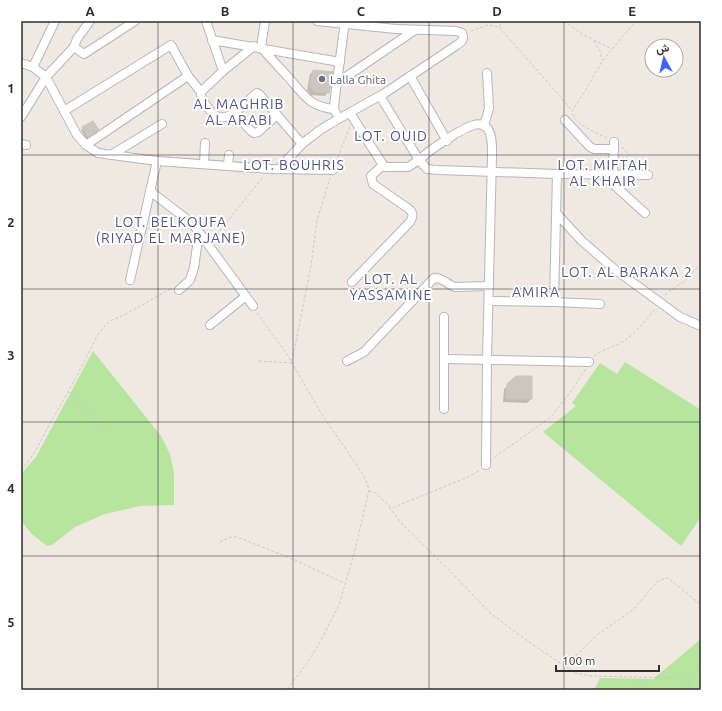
<svg xmlns="http://www.w3.org/2000/svg" width="722" height="711" viewBox="0 0 722 711" font-family="Ubuntu,Vazirmatn,sans-serif">
  <style>
    .green { fill: #b6e59e }
    .shadow { fill: #0003 }
    .building { fill: #cbc7bf; stroke: #cbc5ba }
    .lines { fill: none; stroke-linecap: round; stroke-linejoin: round }
    .minor-casing { stroke: #b4b7c1; stroke-width: 10 }
    .path { stroke: #c9c9c9; stroke-width: 1; stroke-dasharray: 3 2; stroke-linecap: butt }
    .minor { stroke: #fff; stroke-width: 8 }
    .grid { fill: none; stroke: #2e2e2e; stroke-width: 1; stroke-opacity: 0.55 }
    .worship-dot { fill: #6b7280; stroke: #fff; stroke-width: 1.5 }
    .labels { text-anchor: middle; dominant-baseline: central; stroke-width: 4; stroke-linejoin: round; paint-order: stroke }
    .worship-label { font-size: 12px; fill: #5b616d; stroke: #fff; text-anchor: start }
    .quarter-label { font-size: 14px; letter-spacing: 1px; fill: #4d5680; stroke: #fff }
    .neatline { fill: none; stroke: #2e2e2e; stroke-width: 1.5 }
    .grid-label { font-size: 13px; text-anchor: middle; font-weight: bold; fill: #2e2e2e }
  </style>
  <rect width="100%" height="100%" fill="#efe9e1"/>
  <g class="green">
    <polygon points="93,351 161,436 170,454 174,473 174,505 140,506 105,514 75,527 52,545 47,546 32,534 21,521 21,474 36,457"/>
    <polygon points="625,362 701,410 701,517 681,546 543,432 576,406 572,403 600,363 617,374"/>
    <polygon points="701,639 701,690 594,690 600,678 653,679"/>
  </g>
  <g class="shadow">
    <polygon points="314,71 330,88 325,96 311,95 307,90 310,74"/>
    <polygon points="83,128 96,133 86,139 81,130"/>
    <polygon points="516,377 531,377 531,399 527,403 503,402 504,389"/>
  </g>
  <g class="building">
    <polygon points="313,70 333,72 331,88 330,88 329,93 314,92 310,86"/>
    <polygon points="93,121 100,131 89,138 82,127"/>
    <polygon points="516,376 532,376 532,399 506,399 507,384"/>
  </g>
  <g class="lines">
    <g class="minor-casing">
      <g id="minor">
        <polyline points="90,21 77,39 74,47 84,54 135,21"/>
        <polyline points="206,21 223,71"/>
        <path d="M265,21L261,47C270,58 280,68 289,78C304,95 310,107 334,109"/>
        <polyline points="212,40 340,62"/>
        <path d="M254,46L223,71L204,89L201,92C200,99 205,104 209,109C224,131 243,104 257,93L259,94L302,144"/>
        <polyline points="21,63 33,67 46,77 77,135 86,145 98,153 157,161 272,169 333,170"/>
        <polyline points="33,67 55,21"/>
        <polyline points="410,76 447,141"/>
        <polyline points="337,83 415,30"/>
        <path d="M380,96L419,160C428,151 462,128 474,125C479,123 485,125 488,129C493,137 492,149 492,157L487,360L486,465"/>
        <polyline points="64,111 171,45 188,76 201,92"/>
        <polyline points="234,112 251,131 254,133 258,132 277,115"/>
        <polyline points="336,113 334,109 335,97 345,21"/>
        <polyline points="350,113 383,165 385,167 408,167 419,160 427,169 438,170 557,174 554,302 489,301"/>
        <polyline points="21,117 46,77 74,47"/>
        <polyline points="565,120 590,147 594,149 614,149"/>
        <polyline points="484,126 489,108 487,73"/>
        <polyline points="21,144 26,145"/>
        <polyline points="86,145 188,76"/>
        <polyline points="111,155 162,124"/>
        <polyline points="204,164 205,143"/>
        <polyline points="228,165 229,155"/>
        <path d="M279,169L302,144L320,130L340,118L385,93L457,45C462,42 465,39 462,33L456,31L396,29L317,21"/>
        <polyline points="557,174 648,175"/>
        <polyline points="603,175 645,213"/>
        <polyline points="613,175 614,142"/>
        <polyline points="150,191 193,224 253,306"/>
        <polyline points="557,214 582,241 613,268 680,317 701,326"/>
        <polyline points="130,280 157,161"/>
        <path d="M352,282L410,222C413,216 414,214 409,209L373,184L371,176L383,165"/>
        <polyline points="179,290 190,280 194,268 199,232"/>
        <polyline points="554,302 600,304"/>
        <polyline points="444,317 444,409"/>
        <polyline points="210,325 246,296"/>
        <polyline points="444,359 589,362"/>
        <path d="M347,361L364,352L434,278C442,277 448,285 455,287L489,286"/>
      </g>
    </g>
    <g class="path">
      <polyline points="564,21 582,34 612,49"/>
      <polyline points="698,21 701,25"/>
      <polyline points="500,27 501,21"/>
      <polyline points="471,31 488,25 499,27 572,110"/>
      <polyline points="594,41 600,51 602,60"/>
      <path d="M607,138C597,133 573,124 572,111L585,91L603,60L636,21"/>
      <polyline points="622,147 628,154 626,159"/>
      <polyline points="336,162 350,126"/>
      <polyline points="213,238 230,218 263,177"/>
      <polyline points="665,295 670,291 687,279 701,263"/>
      <polyline points="257,313 287,354 321,413 362,473 366,480 369,490 354,554 339,605 320,642 308,662 286,690"/>
      <path d="M594,356C601,350 610,348 619,344C635,335 643,323 655,309"/>
      <polyline points="259,361 293,363"/>
      <polyline points="292,361 311,266 317,220 330,178"/>
      <polyline points="69,392 106,431"/>
      <polyline points="495,457 551,417 572,390 586,369"/>
      <path d="M21,470C35,456 42,437 52,420C68,393 83,365 97,336L104,327L110,321L126,314L172,288"/>
      <polyline points="369,491 374,492 392,508 468,477 480,470"/>
      <polyline points="389,507 401,523 449,570 490,613 529,642 575,673 590,676 676,678 682,679 688,683"/>
      <polyline points="220,542 231,537 237,537 295,560 344,583"/>
      <polyline points="565,666 598,634 633,610 657,582 665,578 668,578 701,605"/>
      <polyline points="634,690 643,678"/>
      <polyline points="692,690 688,683 701,665"/>
    </g>
    <use href="#minor" class="minor"/>
  </g>
  <path class="grid" d="M158,21V690M293,21V690M429,21V690M564,21V690M21,155H701M21,289H701M21,422H701M21,556H701"/>
  <circle class="worship-dot" cx="322" cy="79" r="4"/>
  <g class="labels">
    <g class="worship-label">
      <text x="330" y="79">Lalla Ghita</text>
    </g>
    <g class="quarter-label">
      <text x="239" y="104">AL MAGHRIB<tspan x="239" dy="16">AL ARABI</tspan></text>
      <text x="391" y="136">LOT. OUID</text>
      <text x="294" y="165">LOT. BOUHRIS</text>
      <text x="603" y="165">LOT. MIFTAH<tspan x="603" dy="16">AL KHAIR</tspan></text>
      <text x="171" y="222">LOT. BELKOUFA<tspan x="171" dy="16">(RIYAD EL MARJANE)</tspan></text>
      <text x="627" y="272">LOT. AL BARAKA 2</text>
      <text x="391" y="279">LOT. AL<tspan x="391" dy="16">YASSAMINE</tspan></text>
      <text x="536" y="292">AMIRA</text>
    </g>
  </g>
  <rect width="722" height="711" fill="none" stroke="#ffffff" stroke-width="44"/>
  <g transform="translate(664 58) rotate(352)"><circle r="19" fill="#ffffff" stroke="#ababab"/>
  <path d="M0-3L7 15L0 10L-7 15Z" fill="#4264fb"/>
  <text y="-6" font-size="11" font-weight="bold" text-anchor="middle" fill="#2e2e2e">ش</text>
  </g>
  <path d="M556 665v6h103v-6" fill="none" stroke="#2e2e2e" stroke-width="2"/>
  <text x="562" y="665" font-size="12" fill="#2e2e2e" stroke="#ffffff" stroke-width="3" paint-order="stroke">100 m</text>
  <rect x="22" y="22" width="678" height="667" class="neatline"/>
  <g class="grid-label">
    <text x="90" y="16">A</text>
    <text x="225" y="16">B</text>
    <text x="361" y="16">C</text>
    <text x="497" y="16">D</text>
    <text x="632" y="16">E</text>
    <text x="11" y="93">1</text>
    <text x="11" y="227">2</text>
    <text x="11" y="360">3</text>
    <text x="11" y="493">4</text>
    <text x="11" y="627">5</text>
  </g>
</svg>
